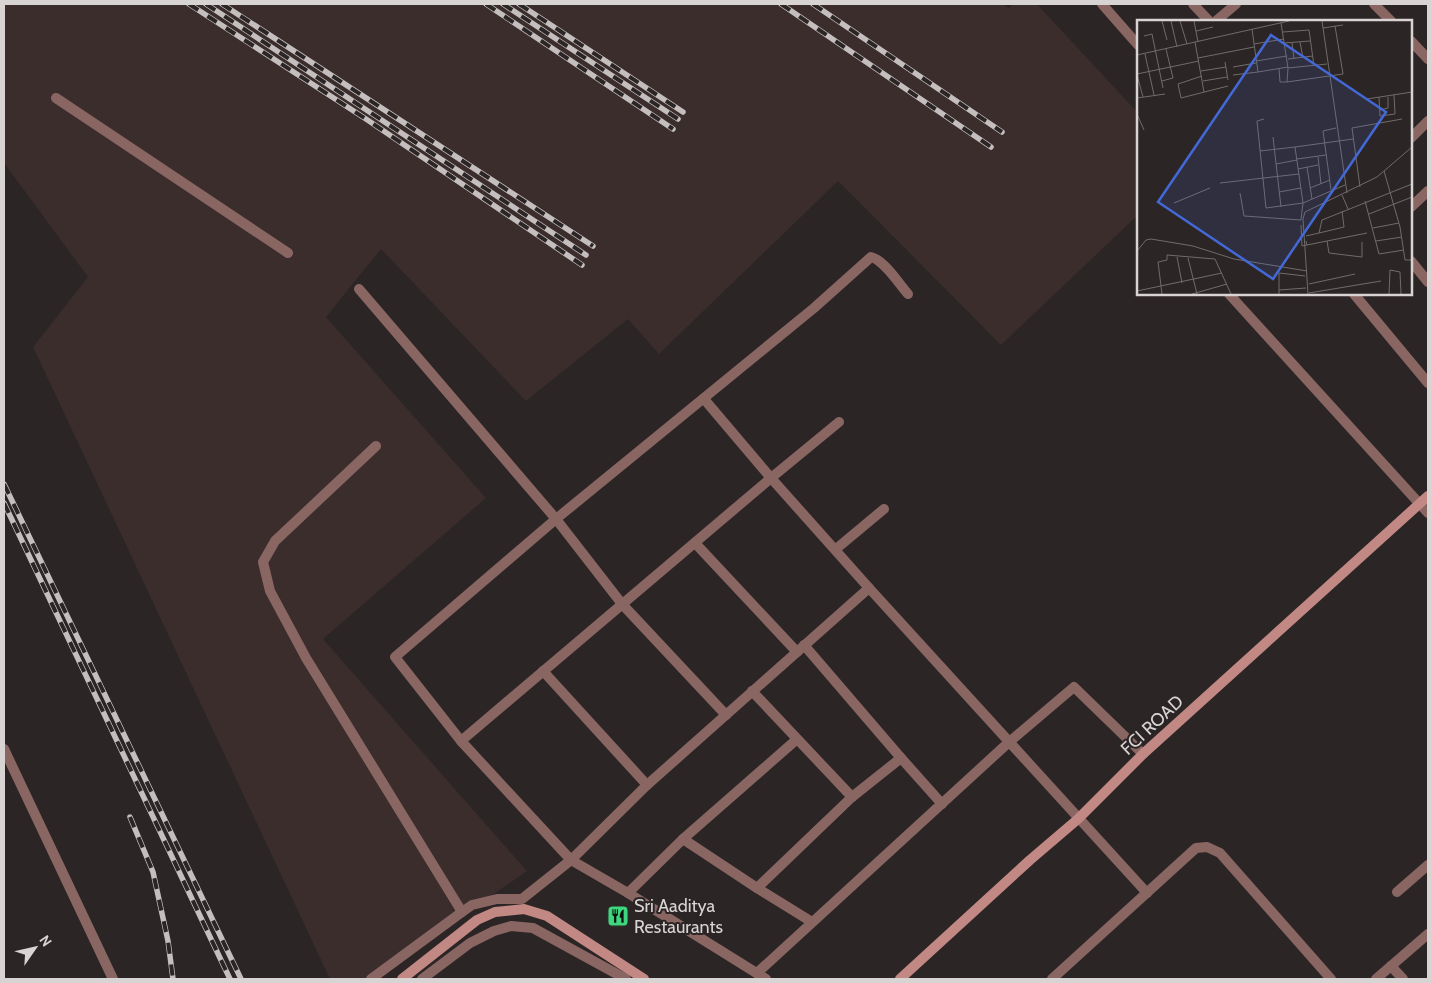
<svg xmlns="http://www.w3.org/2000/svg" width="1432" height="983" viewBox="0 0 1432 983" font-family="Cabin,sans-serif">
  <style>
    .built { fill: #3a2d2c }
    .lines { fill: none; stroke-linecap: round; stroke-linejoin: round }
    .street { stroke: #8a6663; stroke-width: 10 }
    .secondary { stroke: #c28984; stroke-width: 10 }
    .rail-casing { stroke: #c4bebe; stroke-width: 5.5 }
    .rail { stroke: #2c2525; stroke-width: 4; stroke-dasharray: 11; stroke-linecap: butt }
    .labels { text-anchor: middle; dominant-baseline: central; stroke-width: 4; stroke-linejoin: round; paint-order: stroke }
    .street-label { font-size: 18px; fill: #d9d4d4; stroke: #2c2525 }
    .poi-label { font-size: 18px; fill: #d9d4d4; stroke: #2c2525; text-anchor: start }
    .inset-road { fill: none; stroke: #716b6b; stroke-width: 1 }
    .view { fill: #4369d7; fill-opacity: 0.15; stroke: #4369d7; stroke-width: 2.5 }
    .inset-edge { fill: none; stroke: #d9d4d4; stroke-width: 2.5 }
  </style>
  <rect width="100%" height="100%" fill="#2c2525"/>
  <polygon class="built" points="4,4 1002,4 1009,8 1014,4 1037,4 1138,113 1138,215 1001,345 838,181 659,354 628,319 526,401 381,249 326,317 486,498 323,639 527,871 371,979 330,979 33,347 88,277 4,163"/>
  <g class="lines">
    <g class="street">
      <polyline points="1102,4 1138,45"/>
      <polyline points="1193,4 1209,21"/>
      <polyline points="1374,4 1391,21"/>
      <polyline points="1216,21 1236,4"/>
      <polyline points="1411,41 1428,59"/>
      <polyline points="56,98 288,253"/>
      <polyline points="1411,138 1428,121"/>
      <polyline points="1411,207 1428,191"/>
      <polyline points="1411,261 1428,282"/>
      <polyline points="359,289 556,519 622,604 726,715"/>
      <polyline points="1229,294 1428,513"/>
      <polyline points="1354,294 1428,383"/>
      <polyline points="704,399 771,478 869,588"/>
      <polyline points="376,446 275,541 263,562 270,591 306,658 462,912 472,905 497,899 522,899 571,860 647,785 869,588 1147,893"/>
      <polyline points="695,543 797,652"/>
      <polyline points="836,549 884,509"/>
      <polyline points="804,645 901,758 942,804"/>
      <polyline points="543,671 647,785"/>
      <polyline points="752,691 852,797"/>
      <polyline points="461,741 771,478 839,422"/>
      <polyline points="4,749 113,979"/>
      <polyline points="683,839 757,888 812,922"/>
      <polyline points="757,888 852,797 901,758"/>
      <polyline points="1397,892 1428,865"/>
      <polyline points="628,893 683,839 796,740"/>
      <polyline points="1391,966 1403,979"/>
      <polyline points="757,973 1008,743 1074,687 1143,754"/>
      <polyline points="371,979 462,912"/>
      <polyline points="422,979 470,943 494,931 511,926 533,928 626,979"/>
      <path d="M766,979L628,893L571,860L461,741L395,657L556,519L814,308L871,257C884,260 899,284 908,294"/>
      <polyline points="1052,979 1196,848 1207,847 1220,853 1331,979"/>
      <polyline points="1376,979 1428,934"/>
    </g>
    <g class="secondary">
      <polyline points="402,979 477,920 495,912 524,909 547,916 644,979"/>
      <polyline points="900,979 1030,860 1078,819 1143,754 1428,496"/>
    </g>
    <g class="rail-casing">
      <g id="rail">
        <polyline points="189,4 366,119 582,265"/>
        <polyline points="206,4 586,255"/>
        <polyline points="222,4 593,246"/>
        <polyline points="486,4 673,129"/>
        <polyline points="503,4 678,119"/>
        <polyline points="519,4 683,112"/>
        <polyline points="781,4 991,147"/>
        <polyline points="813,4 1002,132"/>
        <polyline points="4,484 241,979"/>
        <polyline points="4,503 230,979"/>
        <polyline points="130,817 153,872 168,941 173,979"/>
      </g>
    </g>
    <use href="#rail" class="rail"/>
  </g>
  <defs>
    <g id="restaurant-square" transform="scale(1.125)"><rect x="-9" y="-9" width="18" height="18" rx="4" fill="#3cd77e" stroke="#2c2525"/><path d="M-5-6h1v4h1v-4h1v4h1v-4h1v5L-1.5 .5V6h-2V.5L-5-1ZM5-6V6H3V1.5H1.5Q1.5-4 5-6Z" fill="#111"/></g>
  </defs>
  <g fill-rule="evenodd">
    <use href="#restaurant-square" x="618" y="916"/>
  </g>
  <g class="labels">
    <g class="street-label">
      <text transform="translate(1152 725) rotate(-43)">FCI ROAD</text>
    </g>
    <g class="poi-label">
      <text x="634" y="906">Sri Aaditya<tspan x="634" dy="21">Restaurants</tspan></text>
    </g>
  </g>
  <g transform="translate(1137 20)">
    <rect width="275" height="275" fill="#2c2525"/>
    <path class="inset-road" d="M25,1L30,20M34,1L40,27M43,1L50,24M57,1L61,22M185,1L210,173M144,3L151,48L150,62L206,54L198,6M186,8L206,5M115,9L121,52L151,47M59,11L76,7M146,12L172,10L177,46M7,16L15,14L26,68M58,22L67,72M163,22L166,38M147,23L173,21M155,23L157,39M117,24L147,19M8,34L17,75M0,35L152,1M61,38L117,27M151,39L176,36M119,41L150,36M88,42L91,60M96,47L119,43M151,48L190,44M142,49L143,62H150M64,51L89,47M0,54L62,41M0,55L6,77M96,55L121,52M65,56L41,64L44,78L91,66M25,61L36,58L29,29M66,61L90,57M242,77L243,96M0,78L28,74M230,79L275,72M243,90L251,88V77M0,94L7,110M243,96L258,94L257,75M127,99L120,101L129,188L166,183L208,165M136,117L144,187M123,131L158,127M181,137L184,164M160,139L189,135M139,144L160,140M170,147L175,179M161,149L181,145M247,151L263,207L268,240H275M83,163L162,154M223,167L215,108L265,99M173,168L193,160M194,170L186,111L199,108M142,172L164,168M103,173L107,196L164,200L166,183L158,127L216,119M205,175L211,189M228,181L242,234L267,230M37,183L73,168M232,194L275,177M164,205L165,226L170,225M236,208L262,203M182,213L207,207L205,191M169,216L182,213L185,200L275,164M169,221L170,225L230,213M190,221L192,233L225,237V222M239,221L265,217M0,231L9,220L14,219L56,226L97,239L170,251M40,237L45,263M51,238L60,274M172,264L218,254M142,270L169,268M0,271L85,253M172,273L244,261M25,274L21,242L30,240V235L78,239L94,274M55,274L90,264M142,274V253L168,256M171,274L166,199L168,192L240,157L275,127M252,274L253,250L263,252L264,274"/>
    <path class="view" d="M134,15L249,92L136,259L21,182Z"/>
    <rect width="275" height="275" class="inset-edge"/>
  </g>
  <rect width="1432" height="983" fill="none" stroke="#d9d4d4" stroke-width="10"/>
  <g transform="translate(35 948) rotate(56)" stroke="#2c2525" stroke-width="4" paint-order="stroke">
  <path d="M0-4L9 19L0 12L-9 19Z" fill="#d9d4d4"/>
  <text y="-8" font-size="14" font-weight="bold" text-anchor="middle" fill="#d9d4d4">N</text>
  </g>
</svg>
